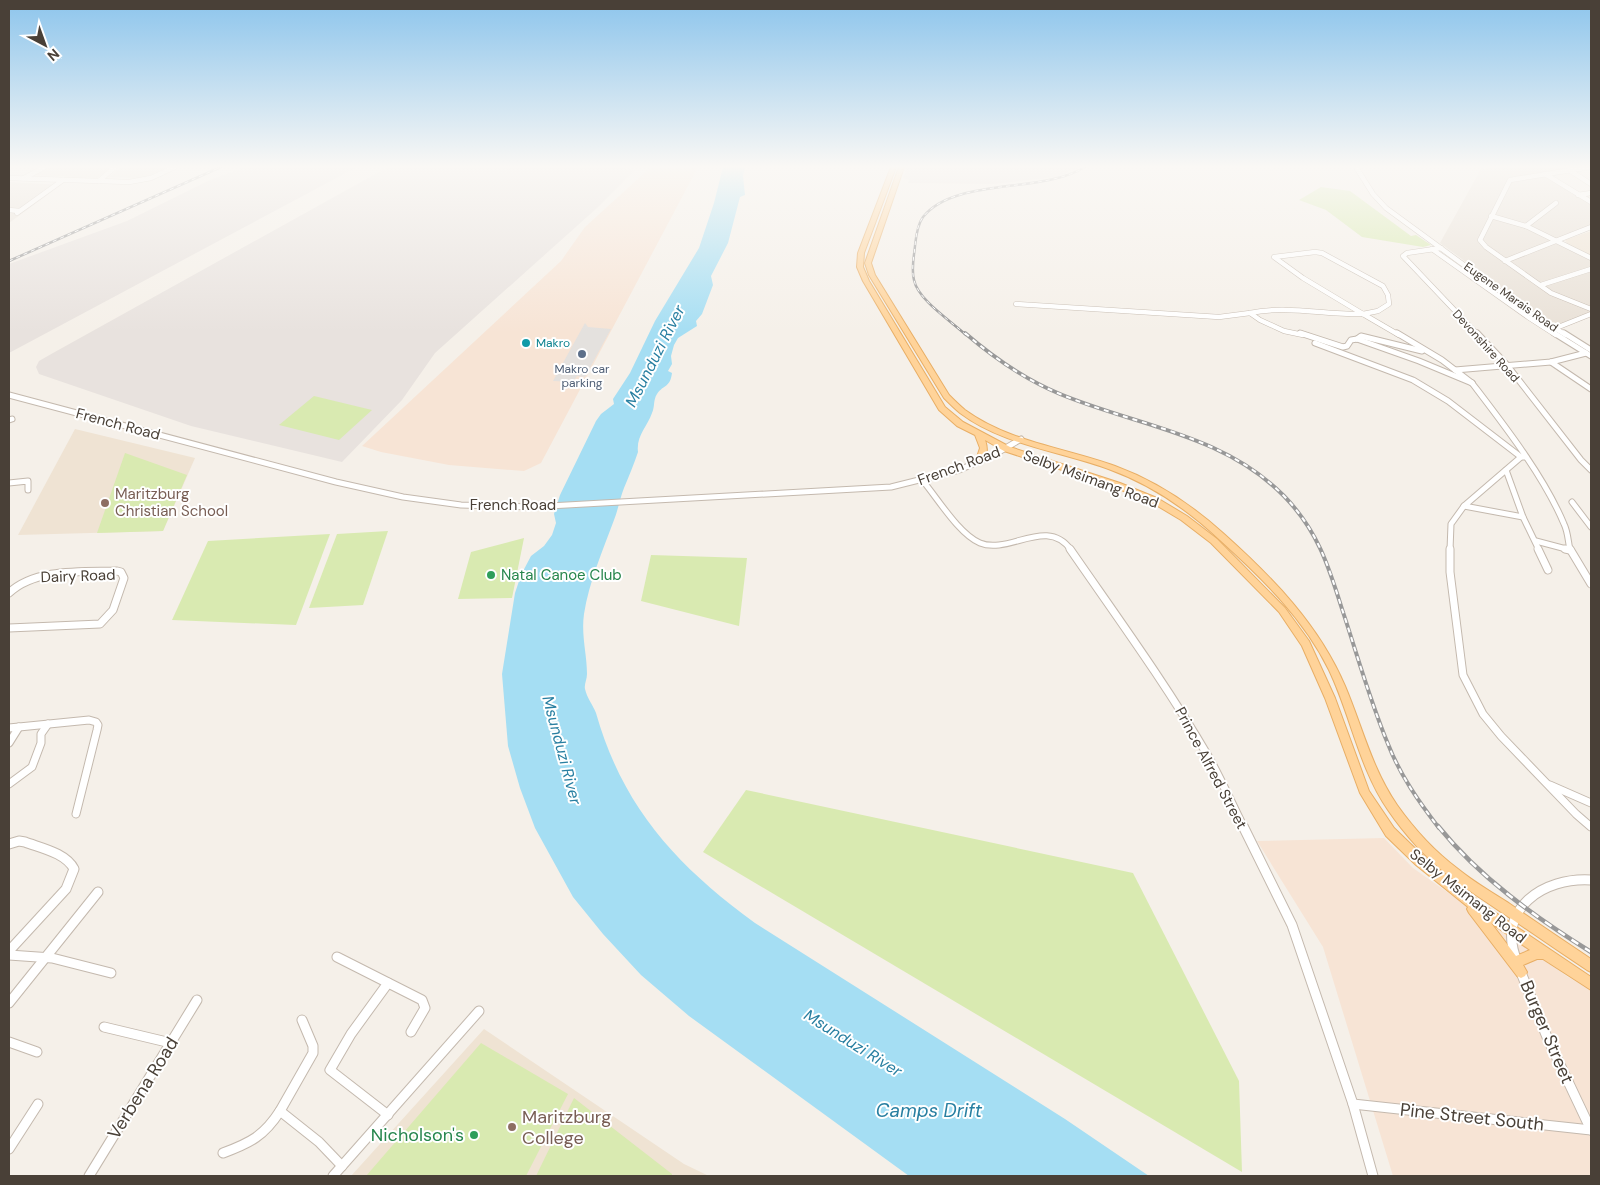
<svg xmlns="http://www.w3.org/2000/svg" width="1600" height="1185" viewBox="0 0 1600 1185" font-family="'DM Sans',sans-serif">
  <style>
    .residential { fill: #e9e1d7 }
    .commercial { fill: #f7e4d5 }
    .industrial { fill: #e8e2de }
    .education { fill: #efe3d3 }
    .green { fill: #d9eab1 }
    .parking { fill: #e4e1de }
    .water { fill: #a5def3 }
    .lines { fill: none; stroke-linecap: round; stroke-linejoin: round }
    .minor-far3-casing { stroke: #c4b9ae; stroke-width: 5.5 }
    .minor-far2-casing { stroke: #c4b9ae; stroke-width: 7 }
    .minor-far1-casing { stroke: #c4b9ae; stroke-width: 9 }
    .minor-casing { stroke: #c4b9ae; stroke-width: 11 }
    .major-casing { stroke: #e8ae65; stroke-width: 2 }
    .minor-far3 { stroke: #fff; stroke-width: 4.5 }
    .minor-far2 { stroke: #fff; stroke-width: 5 }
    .minor-far1 { stroke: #fff; stroke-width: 7 }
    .minor { stroke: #fff; stroke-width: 9 }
    .major { fill: #ffd399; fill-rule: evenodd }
    .rail-far2-casing { stroke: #989898; stroke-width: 2.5 }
    .rail-far1-casing { stroke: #989898; stroke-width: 4 }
    .rail-casing { stroke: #989898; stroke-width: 4.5 }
    .rail-far2 { stroke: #fff; stroke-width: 1; stroke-dasharray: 4; stroke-linecap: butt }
    .rail-far1 { stroke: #fff; stroke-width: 2; stroke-dasharray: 5; stroke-linecap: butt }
    .rail { stroke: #fff; stroke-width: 2.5; stroke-dasharray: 8; stroke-linecap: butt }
    .culture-dot { fill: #0f9aa8; stroke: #fff; stroke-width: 2 }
    .service-dot { fill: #5c6f8a; stroke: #fff; stroke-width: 2 }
    .education-dot { fill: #8d6e63; stroke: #fff; stroke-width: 2 }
    .leisure-dot { fill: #2e9e5b; stroke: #fff; stroke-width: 2 }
    .labels { text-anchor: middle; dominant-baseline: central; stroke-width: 4; stroke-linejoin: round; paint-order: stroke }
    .far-street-label { font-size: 12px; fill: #494037; stroke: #fff }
    .far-culture-label { font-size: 12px; fill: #0d838f; stroke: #fff; text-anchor: start }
    .far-service-label { font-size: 12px; fill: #4e5e75; stroke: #fff }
    .street-label { font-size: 15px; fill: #494037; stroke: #fff }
    .education-label { font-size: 15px; fill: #785e54; stroke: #fff; text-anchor: start }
    .leisure-label { font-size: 15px; fill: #27864d; stroke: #fff; text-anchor: start }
    .water-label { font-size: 16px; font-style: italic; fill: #287fa1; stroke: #fff }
    .near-street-label { font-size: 18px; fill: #494037; stroke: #fff }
    .near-education-label { font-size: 18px; fill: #785e54; stroke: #fff; text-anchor: start }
    .near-leisure-label { font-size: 18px; fill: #27864d; stroke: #fff; text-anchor: end }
    .near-water-label { font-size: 19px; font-style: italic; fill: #287fa1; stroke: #fff }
  </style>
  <rect width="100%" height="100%" fill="#f5f0e9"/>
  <g class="residential">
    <polygon points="50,167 113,167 97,178 35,175"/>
    <polygon points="121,167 170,167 142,178 109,177"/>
    <polygon points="1497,167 1571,167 1541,173 1591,203 1591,225 1557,239 1591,257 1591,312 1560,324 1552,322 1526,306 1440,243 1481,169"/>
    <polygon points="9,182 61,185 9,223"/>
  </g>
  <g class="commercial">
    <polygon points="651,167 698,167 541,463 524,471 449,465 381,452 362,446 561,261 585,227"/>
    <polygon points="1384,838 1413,868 1568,977 1591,990 1591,1176 1393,1176 1323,947 1257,841"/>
  </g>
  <g class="industrial">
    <polygon points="245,167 357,167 9,353 9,264 127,221 210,180"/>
    <polygon points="388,167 620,167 635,170 597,208 435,353 402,400 342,462 191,426 39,374 36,367 39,361 53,353"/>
    <polygon points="907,167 1079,167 1057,177 993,184 908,183 909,180 903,178"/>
  </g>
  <g class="education">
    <polygon points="1591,231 1591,256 1567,244 1565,240"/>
    <polygon points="75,429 195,458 163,531 18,535"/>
    <polygon points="484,1029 684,1164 709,1176 351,1176"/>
  </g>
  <g class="green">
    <polygon points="1321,187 1350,191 1411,236 1416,235 1431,245 1423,247 1362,237 1326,210 1299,200"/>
    <polygon points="314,396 372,410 339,440 279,425"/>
    <polygon points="125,453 187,475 163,531 97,533"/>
    <polygon points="388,531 363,605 309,608 337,534"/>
    <polygon points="330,534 296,625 172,620 208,541"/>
    <polygon points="524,538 512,598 458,599 471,552"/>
    <polygon points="651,555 747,558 739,626 641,601"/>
    <polygon points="746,790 1133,873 1239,1081 1242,1172 703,852"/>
    <polygon points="481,1043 568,1094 526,1176 366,1176"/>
    <polygon points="574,1098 672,1174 672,1176 536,1176"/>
  </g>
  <polygon class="parking" points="585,323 588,327 611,329 585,377 577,376 573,382 553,381"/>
  <path class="water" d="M723,167H745L743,176L745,195L740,197L728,243L711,276L713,285L702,314L696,321L697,326L678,338L674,345L671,356L672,364L668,371L672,373C670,388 664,384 657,394C653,400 655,407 652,413C647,427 636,436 638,452C634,464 629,476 624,488C620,498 618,510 614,520C603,550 589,582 584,614C581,635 587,654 587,674C587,680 584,684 585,689C587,698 593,705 596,713C623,808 677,866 755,923L1065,1119L1149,1176H909L689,1016L641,975L603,934L573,897L535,828L520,788L508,746L502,674L515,593L521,575L531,556L544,546L552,535L556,523L554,514L560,495L596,421L601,414L614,404L613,399L630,373L655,321L699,248L714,203Z"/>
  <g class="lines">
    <g class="minor-far3-casing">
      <g id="minor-far3">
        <polyline points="1356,167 1373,194 1386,208 1524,309 1566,335"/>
        <polyline points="1590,167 1510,180 1480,240 1486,247 1551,293 1591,309"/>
        <polyline points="1569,170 1591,184"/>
        <polyline points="1545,174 1591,202"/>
        <polyline points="9,178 129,182 151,178 175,167"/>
        <polyline points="24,178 45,167"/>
        <polyline points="99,181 115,167"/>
        <polyline points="1578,195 1591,193"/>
        <polyline points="9,210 19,211"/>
        <polyline points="17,213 63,180"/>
        <polyline points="1491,216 1526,226 1591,258"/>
        <polyline points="1526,226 1556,203"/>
        <polyline points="1441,248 1407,253 1403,256 1478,335"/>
        <polyline points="1432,249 1528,317 1556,335"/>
        <polygon points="1315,252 1322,253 1383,286 1388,295 1389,304 1378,311 1363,314 1303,278 1274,257"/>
        <polyline points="1505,261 1591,227"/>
        <polyline points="1541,285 1591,269"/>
        <polyline points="1016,304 1219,317 1250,313"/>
        <polyline points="1363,314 1399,335"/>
        <polyline points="1556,328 1591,314"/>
        <path d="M1303,335L1284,331L1260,320L1250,313C1288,305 1325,315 1363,314"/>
      </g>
    </g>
    <g class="minor-far2-casing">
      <g id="minor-far2">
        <polyline points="1300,333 1343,347 1347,346 1351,340 1357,339 1419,361 1472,383"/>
        <polyline points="1397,333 1442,360 1472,383"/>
        <polyline points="1477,333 1507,365 1581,460 1591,470"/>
        <polyline points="1554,333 1591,356"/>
        <polyline points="1564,333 1591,350"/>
        <polyline points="1357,339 1361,336 1422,351"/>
        <polyline points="1315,343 1413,380 1448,401 1521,457 1526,457"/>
        <polyline points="1551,362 1591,389"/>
        <polyline points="1455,370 1551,362 1586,353"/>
        <path d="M1472,383C1504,425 1544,476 1564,524C1568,532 1568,541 1570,550"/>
        <polyline points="9,395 336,482 403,497 461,505 531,507 891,487 959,470 992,456 1021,439"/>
        <polyline points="9,420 12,419"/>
        <polyline points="1521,457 1464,506 1523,517"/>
        <polyline points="1506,470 1523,517 1539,550"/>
        <path d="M923,481C938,499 959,534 980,543C1009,555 1047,516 1071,550"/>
        <polyline points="9,483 28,481 28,490"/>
        <polyline points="1572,502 1591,527"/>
        <polyline points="1536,541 1570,550"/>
        <polyline points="1450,550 1451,524 1464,506"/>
      </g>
    </g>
    <g class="minor-far1-casing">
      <g id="minor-far1">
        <path d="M1070,549C1117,617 1166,684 1208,756C1221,779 1232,804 1244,828"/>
        <polyline points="1450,549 1450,572 1463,675 1483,714 1501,736 1576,814 1591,827"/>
        <polyline points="1538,549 1548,570"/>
        <polyline points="1565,549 1570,550"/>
        <polyline points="1570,549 1591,584"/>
        <path d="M9,593C35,568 83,572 117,571L121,572L124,578L113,610L100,624L9,628"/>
        <polyline points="9,728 89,720 96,722 98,725 97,730 76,814"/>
        <polyline points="9,743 19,727"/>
        <polyline points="9,784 32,767 41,743 41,734 48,724"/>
        <polyline points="1550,785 1591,803"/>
      </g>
    </g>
    <g class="minor-casing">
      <g id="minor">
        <polyline points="1243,826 1292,925 1353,1104 1373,1176"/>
        <path d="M9,844L19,841L25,842C41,848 66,853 74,869L66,889L9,951"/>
        <polyline points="9,955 52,958 111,973"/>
        <polyline points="337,957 422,1000 425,1008 411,1032"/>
        <path d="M1517,961C1495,909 1544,877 1591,880"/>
        <polyline points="1520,970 1547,1037 1591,1130"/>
        <polyline points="388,983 351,1034 330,1070 388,1115"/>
        <polyline points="9,1003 98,892"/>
        <polyline points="302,1020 313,1046 313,1053 280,1111 319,1142 342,1166"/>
        <polyline points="104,1027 171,1043"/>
        <polyline points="9,1042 37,1052"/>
        <polyline points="1353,1104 1591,1130"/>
        <polyline points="9,1149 38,1104"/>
        <path d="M223,1153C250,1143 264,1136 280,1111"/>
        <polyline points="89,1176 197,1000"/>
        <polyline points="333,1176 479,1011"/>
      </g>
    </g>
    <g class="major-casing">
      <g id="major">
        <path d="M891,167H896L864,253L863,267L869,281L945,407L963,422L1010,447L1120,483L1157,498L1187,516L1217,539L1285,608L1309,641L1335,698L1369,791L1394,828L1424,857L1484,905L1591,977V990L1543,959H1537L1523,965L1527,972L1525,976L1521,978L1517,976L1469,913L1467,909L1468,907L1416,865L1386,836L1360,793L1325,698L1302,646L1279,612L1211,543L1181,520L1151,502L1114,487L1004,451L985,440C988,448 988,459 980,462H977L976,460L980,448L975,435L957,426L939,410L863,281L857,267L858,253ZM1491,923L1530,950L1516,956Z"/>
        <path d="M899,167H904L871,263L875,275L949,395C954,400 959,405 965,410C1009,442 1065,448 1115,466C1156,481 1192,505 1224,534C1273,578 1319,625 1345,686C1362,726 1372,769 1397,805C1414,829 1434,851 1458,869C1474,882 1493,893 1510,904C1537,923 1564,941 1591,959V972L1587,970C1558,951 1530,931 1501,912C1484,900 1466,889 1449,876C1426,858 1405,835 1388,810C1359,768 1351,716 1329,670C1304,619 1262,578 1220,540C1188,510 1152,485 1111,470C1061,451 1004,446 960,413C954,408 949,403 944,398L869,275L865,263Z"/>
      </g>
    </g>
    <use href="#minor-far3" class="minor-far3"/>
    <use href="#minor-far2" class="minor-far2"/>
    <use href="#minor-far1" class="minor-far1"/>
    <use href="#minor" class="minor"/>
    <use href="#major" class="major"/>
    <g class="rail-far2-casing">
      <g id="rail-far2">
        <polyline points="9,261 221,167"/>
        <path d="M966,335C951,321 918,300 914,280C911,269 914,257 915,246C916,237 917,225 923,217C955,177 1042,194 1085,167"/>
      </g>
    </g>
    <g class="rail-far1-casing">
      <path id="rail-far1" d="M965,333C994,358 1024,379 1060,394C1137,426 1223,434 1284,496C1317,530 1328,564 1342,609C1357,654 1370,701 1388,744C1400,775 1419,802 1439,828"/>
    </g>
    <g class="rail-casing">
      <path id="rail" d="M1438,826C1480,878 1535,917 1591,952"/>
    </g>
    <use href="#rail-far2" class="rail-far2"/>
    <use href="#rail-far1" class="rail-far1"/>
    <use href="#rail" class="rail"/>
  </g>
  <linearGradient id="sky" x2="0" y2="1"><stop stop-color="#8dc5ec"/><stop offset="0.5" stop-color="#faf8f5"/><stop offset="1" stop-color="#faf8f5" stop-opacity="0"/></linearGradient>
  <rect width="1600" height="333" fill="url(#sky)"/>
  <circle class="culture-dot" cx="526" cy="343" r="5"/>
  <circle class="service-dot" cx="582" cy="354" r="5"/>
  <g class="education-dot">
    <circle cx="105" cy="503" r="5"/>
    <circle cx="512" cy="1127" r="5"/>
  </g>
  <g class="leisure-dot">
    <circle cx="491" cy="575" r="5"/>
    <circle cx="474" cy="1135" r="5"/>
  </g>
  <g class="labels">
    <g class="far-street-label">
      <text transform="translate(1511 297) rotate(35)">Eugene Marais Road</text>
      <text transform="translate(1486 346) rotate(48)">Devonshire Road</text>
    </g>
    <g class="far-culture-label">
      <text x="536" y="343">Makro</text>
    </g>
    <g class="far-service-label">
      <text x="582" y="369">Makro car<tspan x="582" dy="14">parking</tspan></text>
    </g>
    <g class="street-label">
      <text transform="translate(118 424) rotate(15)">French Road</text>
      <text transform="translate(959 466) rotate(-20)">French Road</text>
      <text transform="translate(1091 479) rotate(20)">Selby Msimang Road</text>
      <text x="513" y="505">French Road</text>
      <text transform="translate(78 576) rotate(-2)">Dairy Road</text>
      <text transform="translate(1211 768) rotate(62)">Prince Alfred Street</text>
      <text transform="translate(1468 896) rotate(38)">Selby Msimang Road</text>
    </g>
    <g class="education-label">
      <text x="115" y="494">Maritzburg<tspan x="115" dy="17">Christian School</tspan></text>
    </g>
    <g class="leisure-label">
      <text x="501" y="575">Natal Canoe Club</text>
    </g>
    <g class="water-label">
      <text transform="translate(655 356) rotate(-63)">Msunduzi River</text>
      <text transform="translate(562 750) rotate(75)">Msunduzi River</text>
      <text transform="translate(853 1043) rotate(32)">Msunduzi River</text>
    </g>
    <g class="near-street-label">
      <text transform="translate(1547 1032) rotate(67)">Burger Street</text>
      <text transform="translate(143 1088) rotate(-58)">Verbena Road</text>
      <text transform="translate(1472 1117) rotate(6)">Pine Street South</text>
    </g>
    <g class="near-education-label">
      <text x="522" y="1117">Maritzburg<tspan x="522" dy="21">College</tspan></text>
    </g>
    <g class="near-leisure-label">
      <text x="464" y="1135">Nicholson's</text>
    </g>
    <g class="near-water-label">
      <text x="929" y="1110">Camps Drift</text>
    </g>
  </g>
  <rect width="1600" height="1185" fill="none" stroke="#494037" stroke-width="20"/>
  <g transform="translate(45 45) rotate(139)" stroke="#ffffff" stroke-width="4" paint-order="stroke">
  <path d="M0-4L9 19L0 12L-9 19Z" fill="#494037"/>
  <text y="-8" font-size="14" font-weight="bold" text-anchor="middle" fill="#494037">N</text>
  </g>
</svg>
